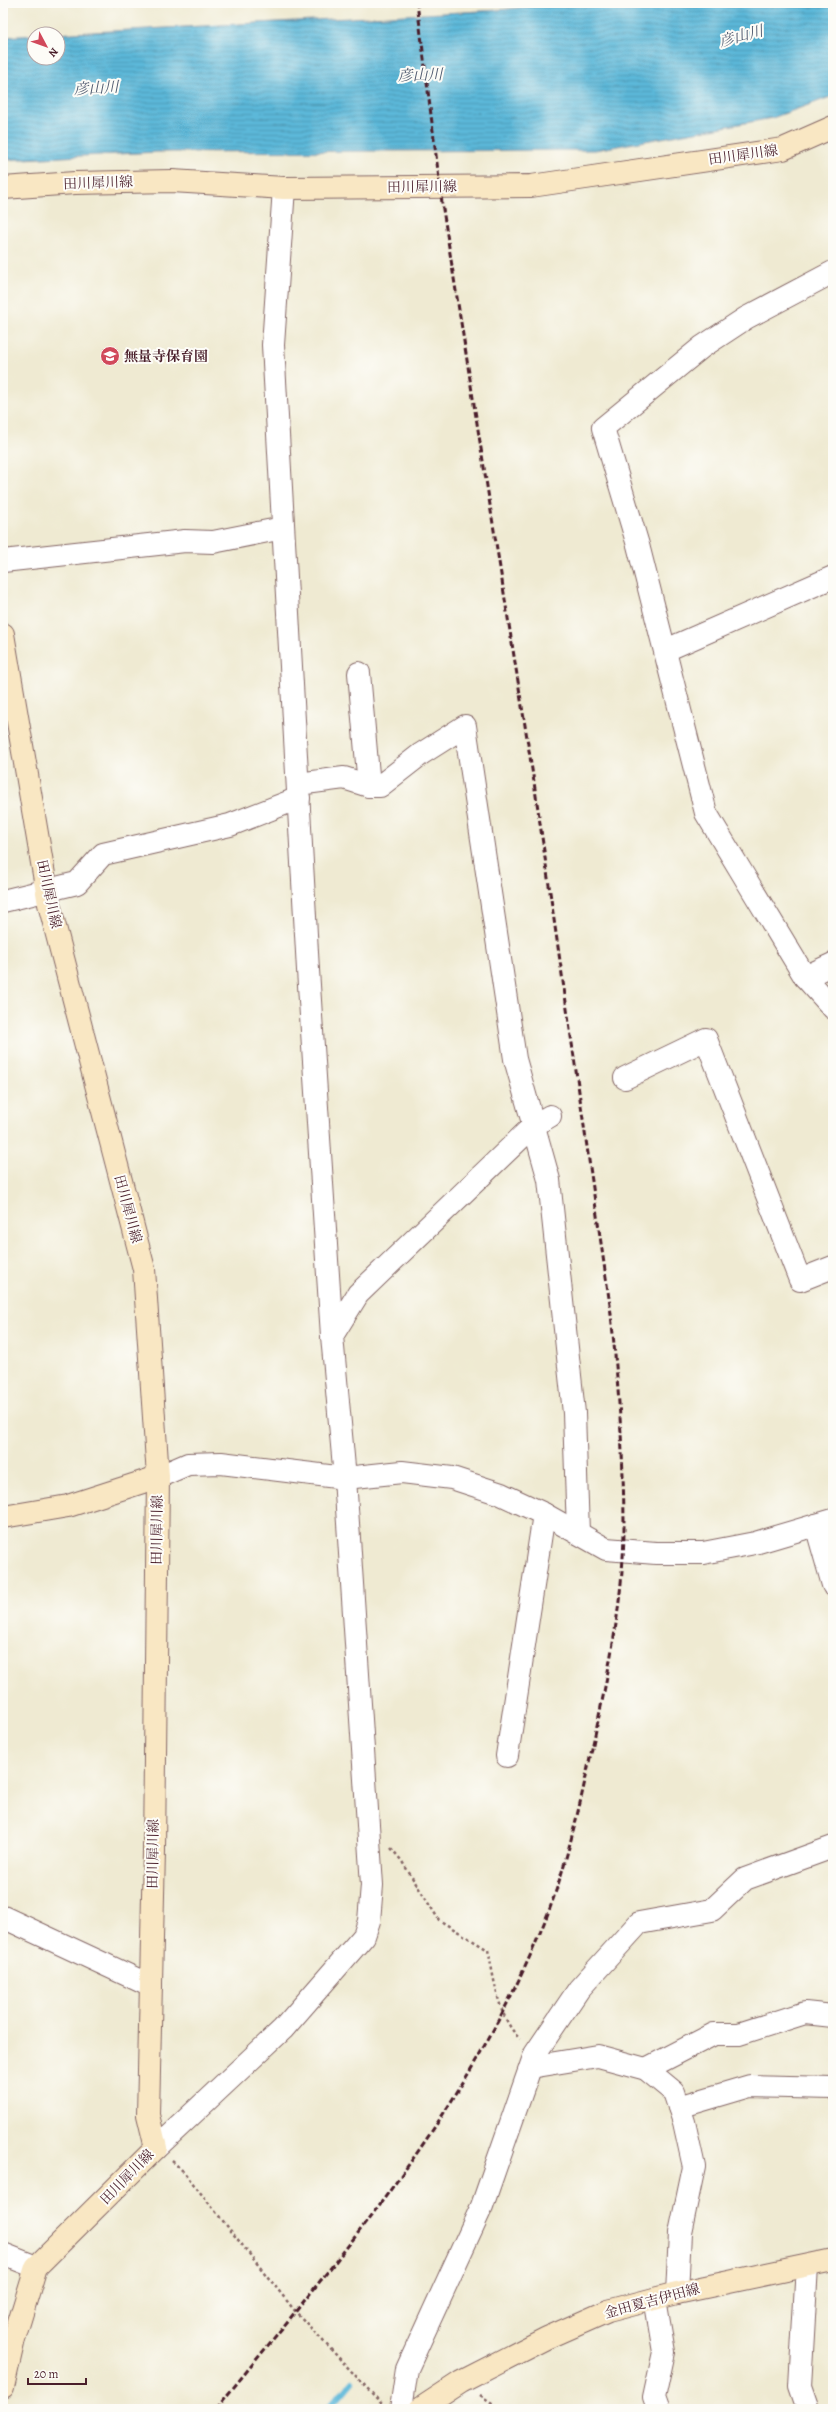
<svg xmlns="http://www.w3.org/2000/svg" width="836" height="2412" viewBox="0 0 836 2412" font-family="Alegreya,'Noto Serif JP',serif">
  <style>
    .water { fill: url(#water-rules); stroke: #526c82 }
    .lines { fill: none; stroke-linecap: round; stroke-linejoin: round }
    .stream { stroke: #5bb8d9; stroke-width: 6 }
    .street-casing { stroke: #846665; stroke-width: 24 }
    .secondary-casing { stroke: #846665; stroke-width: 24 }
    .path { stroke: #846665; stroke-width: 2.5; stroke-dasharray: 3 3; stroke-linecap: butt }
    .street { stroke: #fff; stroke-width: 22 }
    .secondary { stroke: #f9e7c3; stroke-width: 22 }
    .rail { stroke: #4a1f2b; stroke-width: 3; stroke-dasharray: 6 3; stroke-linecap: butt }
    .labels { text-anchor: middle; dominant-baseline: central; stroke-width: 4; stroke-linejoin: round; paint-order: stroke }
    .street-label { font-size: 14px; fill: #4a1f2b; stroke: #fdfcf7 }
    .poi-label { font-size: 14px; font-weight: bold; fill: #4a1f2b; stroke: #fdfcf7; text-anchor: start }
    .water-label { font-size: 15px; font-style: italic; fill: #515c71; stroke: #fdfcf7 }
  </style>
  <defs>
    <pattern id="water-rules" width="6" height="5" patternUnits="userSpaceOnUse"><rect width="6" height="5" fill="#5bb8d9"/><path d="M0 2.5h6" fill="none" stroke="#4d95b0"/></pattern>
  </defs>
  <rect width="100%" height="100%" fill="#fdfcf7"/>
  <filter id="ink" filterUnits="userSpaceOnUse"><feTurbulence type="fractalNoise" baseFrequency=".025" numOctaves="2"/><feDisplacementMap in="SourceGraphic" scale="8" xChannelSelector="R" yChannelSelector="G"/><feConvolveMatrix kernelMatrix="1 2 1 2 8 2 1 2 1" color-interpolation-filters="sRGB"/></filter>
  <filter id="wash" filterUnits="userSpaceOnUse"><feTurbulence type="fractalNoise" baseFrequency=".012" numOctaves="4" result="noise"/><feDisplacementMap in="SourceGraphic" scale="16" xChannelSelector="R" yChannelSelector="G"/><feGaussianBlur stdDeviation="0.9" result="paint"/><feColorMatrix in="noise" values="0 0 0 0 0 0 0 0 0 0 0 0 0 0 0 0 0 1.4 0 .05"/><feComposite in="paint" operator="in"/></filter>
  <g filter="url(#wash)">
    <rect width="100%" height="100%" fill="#efead2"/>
    <polygon class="water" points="564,3 833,3 833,96 772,118 595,150 157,152 3,160 3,37 34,35 34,58 58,58 58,34 55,34 499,10"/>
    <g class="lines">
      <polyline class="stream" points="328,2409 352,2381"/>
    </g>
  </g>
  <g filter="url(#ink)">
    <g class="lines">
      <g class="street-casing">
        <g id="street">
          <polyline points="833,272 746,318 702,347 603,428 638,545 706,813 805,977 833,1008"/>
          <polyline points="3,561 185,541 213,542 283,528"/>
          <polyline points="666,650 833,577"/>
          <polyline points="359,673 369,786"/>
          <polyline points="298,784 344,778 369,786 380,786 421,754 465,726 515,1059 549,1180 574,1413 578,1533"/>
          <polyline points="3,901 77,883 103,854 230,825 299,798"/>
          <polyline points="805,977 833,964"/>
          <polyline points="625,1078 706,1039 800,1280 833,1267"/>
          <polyline points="332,1336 358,1294 533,1126 550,1116"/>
          <polyline points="158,1477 188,1464 221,1463 345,1478 402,1472 452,1478 501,1494 544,1514 606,1549 656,1553 703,1553 755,1543 833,1520"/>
          <polyline points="816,1525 833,1585"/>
          <polyline points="507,1756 544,1514"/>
          <polyline points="3,1917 151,1986"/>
          <polyline points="531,2067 598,2056 646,2069 674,2092 684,2122 694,2167 680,2233 677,2293"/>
          <polyline points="646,2069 714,2034 739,2034 805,2013 833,2016"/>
          <polyline points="679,2107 750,2086 833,2088"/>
          <polyline points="156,2148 283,2029 364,1936 369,1921 372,1885 345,1478 332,1336 308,970 273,345 284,188"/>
          <polyline points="3,2254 36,2267"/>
          <polyline points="807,2266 800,2386 808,2409"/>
          <polyline points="655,2299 664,2352 654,2398 658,2409"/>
          <polyline points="401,2409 407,2369 482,2206 535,2054 579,1989 639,1923 712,1910 745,1879 833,1847"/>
        </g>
      </g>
      <g class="secondary-casing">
        <g id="secondary">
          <polyline points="3,188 75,183 172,181 284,188 531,186 783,149 833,127"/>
          <polyline points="3,634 49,904 144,1269 158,1477 154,1851 148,2115 156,2148 36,2267 14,2339 3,2387"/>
          <polyline points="3,1517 68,1506 158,1477"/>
          <polyline points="420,2409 461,2382 547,2338 608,2311 677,2293 833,2260"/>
        </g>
      </g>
      <g class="path">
        <path d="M391,1848L401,1860L439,1920L488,1950C495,1981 497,2016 520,2039"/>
        <polyline points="172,2161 183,2171 295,2311 382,2404"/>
        <polyline points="480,2395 501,2409"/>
      </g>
      <use href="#street" class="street"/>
      <use href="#secondary" class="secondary"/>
      <path class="rail" d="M216,2409C289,2319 365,2230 430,2134C477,2064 520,1986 550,1908C571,1850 583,1790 596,1730C610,1665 623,1598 624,1531C624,1455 618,1380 610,1305L534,782L442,203L417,3"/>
    </g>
  </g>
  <defs>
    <g id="school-disc" transform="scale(1)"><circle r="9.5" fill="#d1495b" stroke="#fdfcf7"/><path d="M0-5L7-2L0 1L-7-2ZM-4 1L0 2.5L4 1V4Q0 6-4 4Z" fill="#fff"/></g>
  </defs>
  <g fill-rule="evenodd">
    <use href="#school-disc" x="110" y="356"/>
  </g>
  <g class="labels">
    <g class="street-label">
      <text transform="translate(743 155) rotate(-8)">田川犀川線</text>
      <text transform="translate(98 183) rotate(-2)">田川犀川線</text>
      <text transform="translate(422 187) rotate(-1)">田川犀川線</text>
      <text transform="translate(49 894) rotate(78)">田川犀川線</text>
      <text transform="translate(128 1209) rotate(75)">田川犀川線</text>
      <text transform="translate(157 1530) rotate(-89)">田川犀川線</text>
      <text transform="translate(153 1854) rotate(-89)">田川犀川線</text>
      <text transform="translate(127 2177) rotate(-46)">田川犀川線</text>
      <text transform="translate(652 2301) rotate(-15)">金田夏吉伊田線</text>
    </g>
    <g class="poi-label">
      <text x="124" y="356">無量寺保育園</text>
    </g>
    <g class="water-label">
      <text transform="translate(741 36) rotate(-15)">彦山川</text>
      <text transform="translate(420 75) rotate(-2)">彦山川</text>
      <text transform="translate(96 88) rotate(-3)">彦山川</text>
    </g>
  </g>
  <rect width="836" height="2412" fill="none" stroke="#fdfcf7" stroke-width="16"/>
  <g transform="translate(46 46) rotate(131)"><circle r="19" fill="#fdfcf7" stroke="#b5a4a5"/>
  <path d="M0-3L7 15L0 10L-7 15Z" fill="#d1495b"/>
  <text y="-6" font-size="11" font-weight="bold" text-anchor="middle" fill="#4a1f2b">N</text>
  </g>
  <path d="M28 2378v6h58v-6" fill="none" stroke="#4a1f2b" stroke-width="2"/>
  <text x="34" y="2378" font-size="12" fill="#4a1f2b" stroke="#fdfcf7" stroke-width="3" paint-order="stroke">20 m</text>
</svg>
